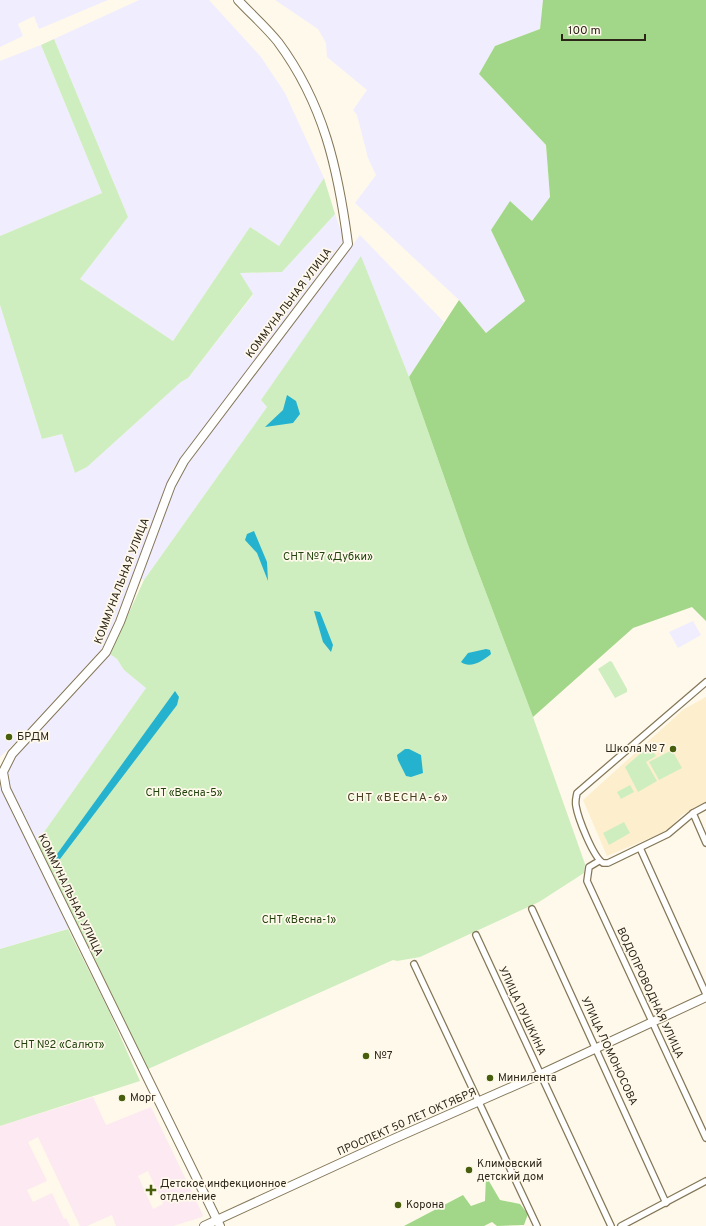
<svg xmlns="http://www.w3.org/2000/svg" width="706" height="1226" viewBox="0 0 706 1226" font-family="Overpass,sans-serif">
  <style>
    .built { fill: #fdefce }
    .industrial { fill: #f0edff }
    .medical { fill: #fde9f1; fill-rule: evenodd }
    .green { fill: #ceeebf }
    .forest { fill: #a2d789 }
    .water { fill: #24b2cf }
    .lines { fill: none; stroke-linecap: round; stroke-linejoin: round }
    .street-casing { stroke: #847758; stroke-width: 8 }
    .secondary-casing { stroke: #847758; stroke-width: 10 }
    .street { stroke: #fff; stroke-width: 5.5 }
    .secondary { stroke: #fff; stroke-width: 8 }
    .poi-dot { fill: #475f0d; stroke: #fff9eb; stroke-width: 1.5 }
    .labels { text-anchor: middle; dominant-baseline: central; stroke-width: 3.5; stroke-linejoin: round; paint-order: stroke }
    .street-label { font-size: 11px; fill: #2c2619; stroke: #fff9eb }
    .park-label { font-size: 11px; fill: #21420c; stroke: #fff9eb }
    .poi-label { font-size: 11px; fill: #2c2619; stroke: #fff9eb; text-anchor: start }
    .neighbourhood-label { font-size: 12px; letter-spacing: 1px; fill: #493d20; stroke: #fff9eb }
  </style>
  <rect width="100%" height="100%" fill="#fff9eb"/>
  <polygon class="built" points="706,697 706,803 682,815 667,831 607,856 583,800 684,709"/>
  <g class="industrial">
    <polygon points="0,0 108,0 39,29 34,16 18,24 23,36 0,47"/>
    <polygon points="139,0 209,0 261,57 285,93 324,178 279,246 250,227 173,341 80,279 128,217 54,39"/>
    <polygon points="275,0 543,0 540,29 495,46 479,74 546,145 550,197 532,221 510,201 491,230 525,301 486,333 459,300 355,203 376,175 368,158 357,115 353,110 367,90 327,57 326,43 318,29"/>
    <polygon points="41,45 102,193 0,236 0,61"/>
    <polygon points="335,214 344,240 172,470 163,499 107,640 100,651 21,737 0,757 0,305 42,439 62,434 75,473 87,467 181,382 188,378 253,295 240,273 282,272"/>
    <polygon points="360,235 444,322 409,377 361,257 261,400 267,407 144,580 138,578 177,477"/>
    <polygon points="693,621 701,635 678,648 669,632"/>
    <polygon points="110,654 117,659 124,670 146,688 37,842 10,789 6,773 12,759"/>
    <polygon points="0,786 70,928 0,949"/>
  </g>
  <path class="medical" d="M93,1097L106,1125L151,1107L203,1215L202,1217L173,1226H116L112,1215L87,1226H80L38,1137L28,1142L47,1181L27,1190L33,1202L52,1193L64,1219L66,1218L70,1226H0V1126ZM148,1171L163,1204L153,1209L138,1176Z"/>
  <g class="green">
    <polygon points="54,39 128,217 80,279 173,341 250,227 279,246 324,178 335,214 282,272 240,273 253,294 188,378 181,382 87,467 75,473 62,434 42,439 0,305 0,236 102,193 41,45"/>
    <polygon points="361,256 409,377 468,545 533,717 585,864 584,873 539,902 420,957 397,961 393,960 148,1069 37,842 146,688 124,670 117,659 110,654 144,580 267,407 261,400"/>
    <polygon points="610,661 612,662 627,689 627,692 615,698 598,669"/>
    <polygon points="649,746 656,756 646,762 657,781 638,792 625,767"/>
    <polygon points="672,750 682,768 659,780 649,762"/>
    <polygon points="630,785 634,792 621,799 617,792"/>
    <polygon points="624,822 630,833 609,845 603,833"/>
    <polygon points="68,929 109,1011 140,1081 0,1126 0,949"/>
  </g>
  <g class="forest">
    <polygon points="543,0 706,0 706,621 692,607 633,628 533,717 468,545 409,377 459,300 486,333 525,301 491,230 510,201 532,221 550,197 546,145 479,74 495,46 540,29"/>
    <polygon points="486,1176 500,1200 520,1204 528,1214 524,1225 497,1226 492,1222 484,1226 404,1226 463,1195 471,1206 485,1201"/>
  </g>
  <g class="water">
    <polygon points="287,395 296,401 300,414 293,423 265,427 283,410"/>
    <polygon points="254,531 267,562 268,581 257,553 245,540 247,534"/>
    <polygon points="314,611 320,612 333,645 331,652 323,642"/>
    <path d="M486,649L490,650L491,654C483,661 470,669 461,662L468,653Z"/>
    <polygon points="175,691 179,697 177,705 57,863 52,861"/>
    <polygon points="405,749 409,749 421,755 423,773 411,777 406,776 398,760 397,755"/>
  </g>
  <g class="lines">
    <g class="street-casing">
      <g id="street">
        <path d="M706,682L577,793C576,798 575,801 576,806C578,818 593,857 603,863H608L668,834L693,813L706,806"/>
        <polyline points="693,813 706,843"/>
        <polyline points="640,848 706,994"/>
        <polyline points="599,861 589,867 587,881 706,1138"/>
        <polyline points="532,909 666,1203"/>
        <polyline points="476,935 611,1226"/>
        <polyline points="414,964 537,1226"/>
        <polyline points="621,1226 706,1181"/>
      </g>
    </g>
    <g class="secondary-casing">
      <g id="secondary">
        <polyline points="204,1226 391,1140 541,1074 706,997"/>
        <path d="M220,1226L6,789L3,772L12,754L106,652L120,622L171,485L184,461L348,244C338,169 324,104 278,42C266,27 251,14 238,0"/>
      </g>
    </g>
    <use href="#street" class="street"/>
    <use href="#secondary" class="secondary"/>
  </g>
  <g class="poi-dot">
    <circle cx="9" cy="737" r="4"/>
    <circle cx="673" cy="749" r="4"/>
    <circle cx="366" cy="1056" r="4"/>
    <circle cx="490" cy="1078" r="4"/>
    <circle cx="122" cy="1098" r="4"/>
    <circle cx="469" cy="1170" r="4"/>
    <path d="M149 1184h4v4h4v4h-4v4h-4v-4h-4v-4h4z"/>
    <circle cx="398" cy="1205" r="4"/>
  </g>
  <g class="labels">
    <g class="street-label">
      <text transform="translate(289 303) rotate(-53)">КОММУНАЛЬНАЯ УЛИЦА</text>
      <text transform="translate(122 581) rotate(-69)">КОММУНАЛЬНАЯ УЛИЦА</text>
      <text transform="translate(70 895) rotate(64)">КОММУНАЛЬНАЯ УЛИЦА</text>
      <text transform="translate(650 993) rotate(65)">ВОДОПРОВОДНАЯ УЛИЦА</text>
      <text transform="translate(522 1011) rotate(65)">УЛИЦА ПУШКИНА</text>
      <text transform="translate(609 1051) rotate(65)">УЛИЦА ЛОМОНОСОВА</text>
      <text transform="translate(407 1122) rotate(-24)">ПРОСПЕКТ 50 ЛЕТ ОКТЯБРЯ</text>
    </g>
    <g class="park-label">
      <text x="328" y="557">СНТ №7 «Дубки»</text>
      <text x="184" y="793">СНТ «Весна-5»</text>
      <text x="299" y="920">СНТ «Весна-1»</text>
      <text x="59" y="1045">СНТ №2 «Салют»</text>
    </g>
    <g class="poi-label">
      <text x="17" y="737">БРДМ</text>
      <text x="665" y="749" text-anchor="end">Школа № 7</text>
      <text x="374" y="1056">№7</text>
      <text x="498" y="1078">Минилента</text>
      <text x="130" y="1098">Морг</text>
      <text x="477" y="1164">Климовский<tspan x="477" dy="13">детский дом</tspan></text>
      <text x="160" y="1184">Детское инфекционное<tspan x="160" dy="13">отделение</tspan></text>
      <text x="406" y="1205">Корона</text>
    </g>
    <g class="neighbourhood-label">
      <text x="398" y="798">СНТ «ВЕСНА-6»</text>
    </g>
  </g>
  <path d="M562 34v6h83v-6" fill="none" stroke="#2c2619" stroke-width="2"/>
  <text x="568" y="34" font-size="12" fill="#2c2619" stroke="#fff9eb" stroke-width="3" paint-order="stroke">100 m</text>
</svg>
